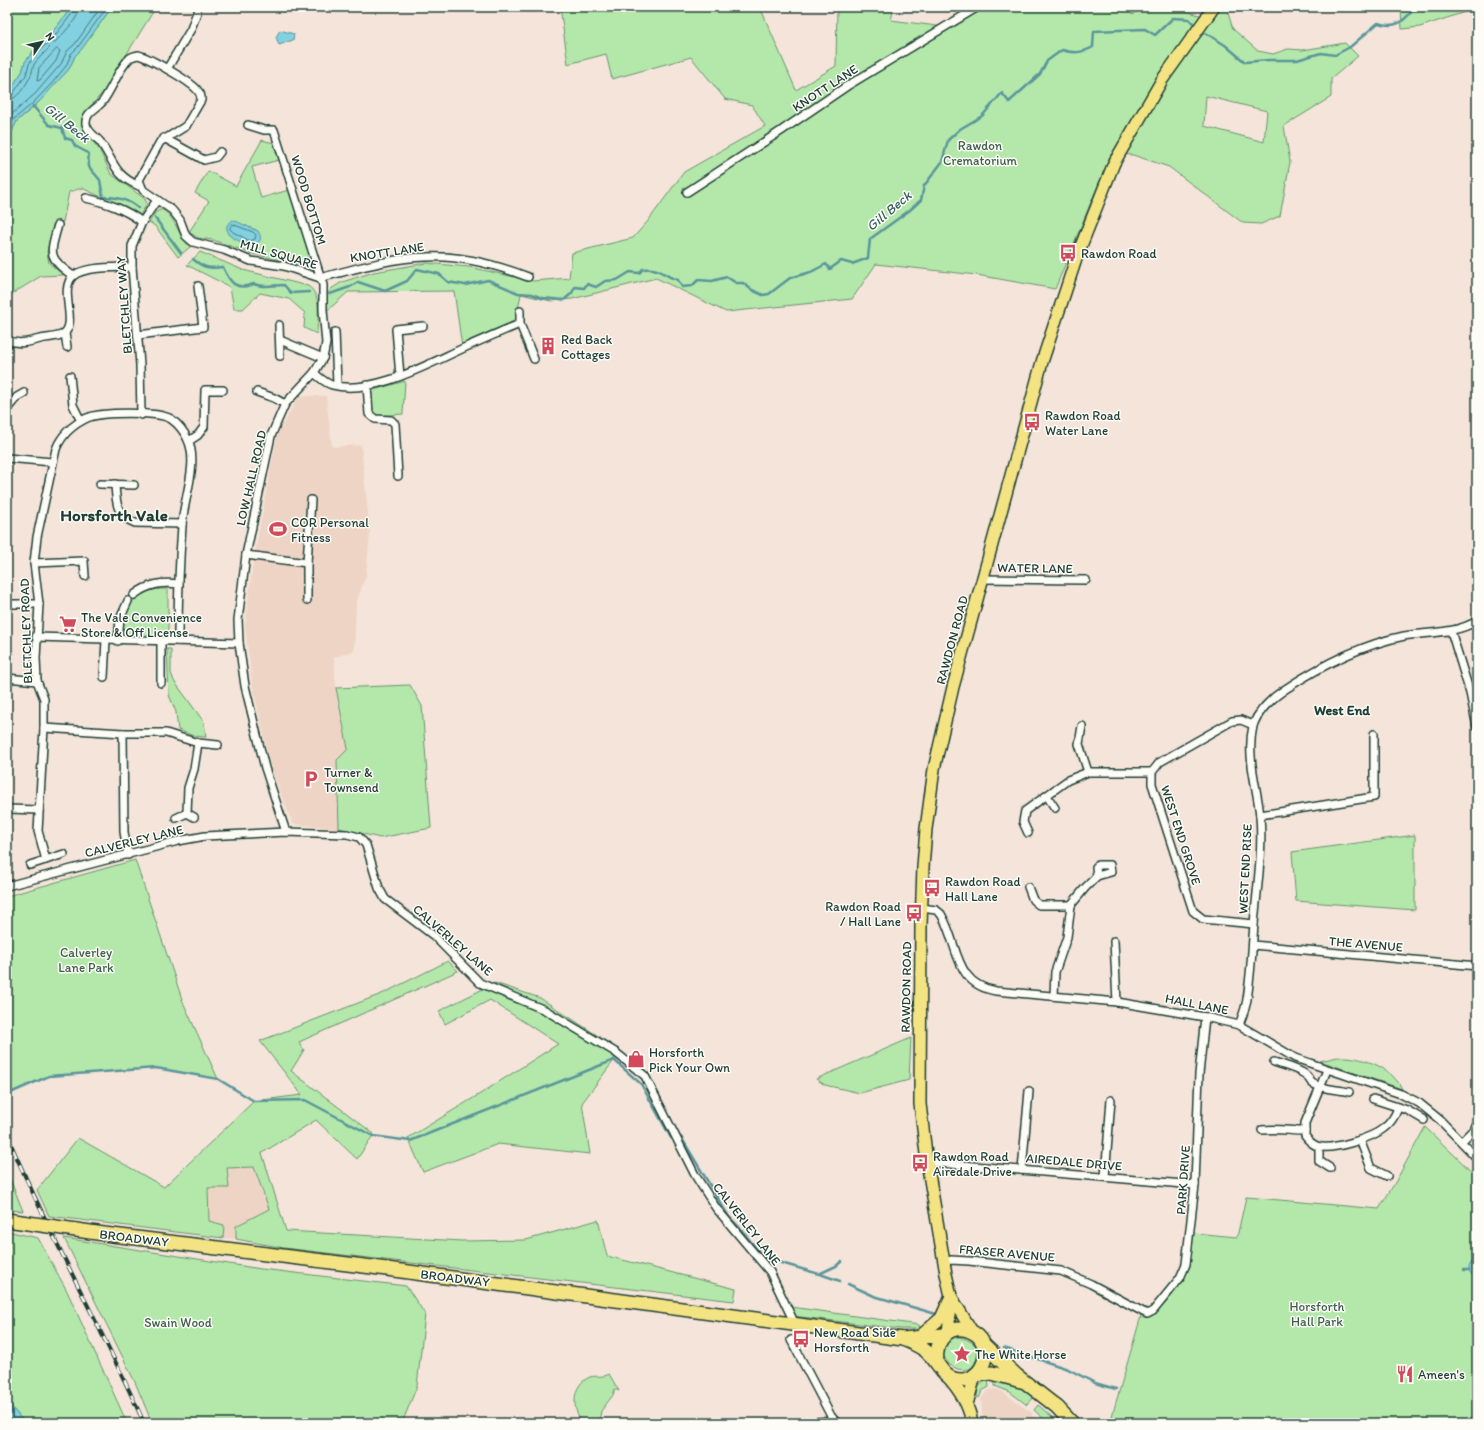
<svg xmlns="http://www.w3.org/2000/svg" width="1484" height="1430" viewBox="0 0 1484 1430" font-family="Itim,sans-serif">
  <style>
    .built { fill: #eed4c4 }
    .green { fill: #b3e8aa; stroke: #69926f; fill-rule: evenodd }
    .water { fill: #82d0e0; stroke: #5a959b }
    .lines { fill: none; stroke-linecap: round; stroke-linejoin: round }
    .shore { stroke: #477879; stroke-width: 1 }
    .stream { stroke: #5a959b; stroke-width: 2.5 }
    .street-casing { stroke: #1f3d34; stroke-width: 10 }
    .primary-casing { stroke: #1f3d34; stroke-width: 14 }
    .highway-casing { stroke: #1f3d34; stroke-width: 16 }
    .street { stroke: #fdfcf7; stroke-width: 7 }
    .primary { stroke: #f4e382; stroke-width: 11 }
    .highway { stroke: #f4e382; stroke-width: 13 }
    .rail-casing { stroke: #1f3d34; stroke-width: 4 }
    .rail { stroke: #fdfcf7; stroke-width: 2.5; stroke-dasharray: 8; stroke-linecap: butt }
    .highway-bridge-casing { stroke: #1f3d34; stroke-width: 16; stroke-linecap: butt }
    .highway-bridge { stroke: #f4e382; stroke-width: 13 }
    .labels { text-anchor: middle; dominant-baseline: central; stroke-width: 3; stroke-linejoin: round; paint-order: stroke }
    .street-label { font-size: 13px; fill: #1f3d34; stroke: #fdfcf7 }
    .park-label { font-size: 13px; fill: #3d5f4c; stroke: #fdfcf7 }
    .poi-label { font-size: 13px; fill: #1f3d34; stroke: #fdfcf7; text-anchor: start }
    .water-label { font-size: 14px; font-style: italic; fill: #38625f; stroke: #fdfcf7 }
    .neighbourhood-label { font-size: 14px; font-weight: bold; fill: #1f3d34; stroke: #fdfcf7 }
    .district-label { font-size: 17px; font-weight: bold; fill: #1f3d34; stroke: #fdfcf7 }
  </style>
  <rect width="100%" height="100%" fill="#f4e4d9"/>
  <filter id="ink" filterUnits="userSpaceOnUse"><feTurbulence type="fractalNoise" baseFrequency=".025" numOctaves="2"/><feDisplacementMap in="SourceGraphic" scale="8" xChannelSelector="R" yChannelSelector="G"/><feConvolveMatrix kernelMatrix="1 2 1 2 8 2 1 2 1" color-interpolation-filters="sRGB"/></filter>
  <g filter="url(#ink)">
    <g class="built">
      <polygon points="308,396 326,396 332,447 361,445 370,534 366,575 356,603 354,651 334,657 336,688 348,749 337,760 339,828 293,824 272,772 252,683 245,625 253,563 277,436 298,398"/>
      <polygon points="254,1166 269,1209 237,1226 236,1239 223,1238 224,1225 209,1222 208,1188 229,1188 227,1168"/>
      <polygon points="994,1389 1001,1391 1032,1413 1032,1416 1040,1423 983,1423 981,1398 988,1391"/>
    </g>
    <g class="green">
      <polygon points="7,7 72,7 50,35 34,50 25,62 22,72 7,94"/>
      <polygon points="112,7 156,7 103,92 84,114 84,131 99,149 111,174 145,199 147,204 140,215 82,188 69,192 63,222 54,221 47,252 49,263 63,275 41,276 7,297 7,152 13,129 17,121 34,107 69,69 75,56 81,50"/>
      <path d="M560,7H589L591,11L639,7H760L796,90L836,66L837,7H894L891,20L952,28L985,7H1128L1132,14L1150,7H1173L1199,15L1226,7L1233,29L1258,51L1273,54L1288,49L1303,50L1345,43L1358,56L1331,79V97L1284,126L1290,162L1280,216L1261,224L1243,223L1169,167L1133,155L1111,154L1055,289L977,275L876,264L852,299L726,312L656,278L572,299L551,301L521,294L516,320L462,347L454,291L348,292L327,311V296L331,289L342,282L374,272L426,263L469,267L533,281L569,278L572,253L633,238L648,221L684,172L765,126L752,105L725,99L691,57L612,79L606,54L568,64ZM1206,96L1267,111L1264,142L1204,126Z"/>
      <polygon points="1401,7 1477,7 1477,8 1420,27 1402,29"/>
      <path d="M262,140L274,143L279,160L252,167L261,198L289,190L312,259L296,264L253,254L213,240L198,238L189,232L209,201L195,193L208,171L236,186ZM255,229L259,233L248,245L228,234Z"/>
      <path d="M160,210H163C177,219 177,235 190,247L178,257L155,226L149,222L156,212Z"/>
      <path d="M200,252L243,270L308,286C323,296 317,318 317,334L304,328L305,313L289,299L260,293L243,309H234L230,287L187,265Z"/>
      <polygon points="405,381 403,414 377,416 372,413 370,391"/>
      <path d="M162,589H168V636L121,637C120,611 135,590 162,589Z"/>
      <polygon points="167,649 171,649 171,673 174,681 204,722 206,737 194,736 178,730 176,712 169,695"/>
      <polygon points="410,685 422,706 431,828 380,838 339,828 337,760 348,749 336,688"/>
      <polygon points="1415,835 1415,910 1296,901 1292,852"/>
      <polygon points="135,860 183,1002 218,1079 156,1068 49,1076 8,1094 7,991 12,989 7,972 7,896"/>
      <polygon points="448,961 458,971 299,1042 304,1050 291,1071 374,1134 357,1159 316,1120 262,1153 286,1231 462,1241 526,1240 598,1220 607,1256 736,1289 734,1301 284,1248 236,1239 236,1226 269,1209 254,1167 227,1168 229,1188 208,1188 209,1221 224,1225 223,1238 49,1216 37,1190 78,1138 164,1187 254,1101 302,1095 260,1041 384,993"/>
      <polygon points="495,983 540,998 621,1051 582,1103 590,1154 498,1144 423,1172 408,1138 480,1094 558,1044 490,1000 445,1024 439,1011"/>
      <polygon points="911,1038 909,1080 860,1093 825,1085 816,1079"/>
      <path d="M1338,1057C1361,1056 1391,1066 1402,1089L1320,1061Z"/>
      <path d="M1425,1127L1477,1177V1423H1110L1141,1316L1152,1317C1184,1285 1186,1277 1194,1233L1237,1237L1246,1197L1379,1209L1396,1181Z"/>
      <polygon points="7,1174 8,1174 23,1211 7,1210"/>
      <polygon points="7,1231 38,1238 67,1291 127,1423 25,1423 7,1402"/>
      <polygon points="64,1238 261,1269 406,1286 425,1314 417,1386 402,1423 152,1423 135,1382"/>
      <polygon points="791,1307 919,1325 920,1329 901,1329 793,1316"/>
      <path d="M956,1337C969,1337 989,1351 975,1365C957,1382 925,1349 956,1337Z"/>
      <path d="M609,1374L619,1391L615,1389L613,1395L601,1411L599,1421L596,1423H582C572,1409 571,1385 590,1377C596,1375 603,1378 609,1374Z"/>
      <polygon points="988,1378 989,1387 982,1391 979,1398 977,1397 978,1387"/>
      <polygon points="995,1378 1014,1384 1034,1397 1027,1405 1010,1392 995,1386"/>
      <polygon points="1038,1405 1059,1423 1048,1423 1034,1410"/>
    </g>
    <g class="water">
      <polygon points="72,7 112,7 81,50 75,56 69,69 41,100 17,121 13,129 7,152 7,94 22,72 25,62 34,50 50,35"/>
      <polygon points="280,30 294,34 293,40 279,45 276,37"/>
      <path d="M233,220L258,231C272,254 223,243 227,225Z"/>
      <path d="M1474,1260H1477V1278C1468,1274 1466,1267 1474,1260Z"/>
      <polygon points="7,1402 25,1423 7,1423"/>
    </g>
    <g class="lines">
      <g class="shore">
        <polygon points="57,49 60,51 56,61 40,80 37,81 39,68"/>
        <polyline points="7,96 12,95 26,75 29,64 37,53 53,38 74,11 75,7"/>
        <path d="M7,101C17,100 26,85 30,77C33,72 32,67 35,63C46,49 79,23 80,7"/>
        <polyline points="7,121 11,115 35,94 61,64 67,51 75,44 101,7"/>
        <polyline points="7,139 9,128 14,119 32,104 53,82 66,66 71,54 78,47 107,7"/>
        <polygon points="232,224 253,232 256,235 255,239 250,241 233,232 230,229"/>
      </g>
      <g class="stream">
        <path d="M1206,33L1225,45L1245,62L1268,60H1297L1321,53L1335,55L1350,47L1378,23C1398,29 1403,21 1416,7"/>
        <path d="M33,106L49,125L62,128L65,138L72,140L75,146L88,153L89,167L100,180L103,197C117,197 127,199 138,208"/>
        <polyline points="155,218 181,253"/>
        <path d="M193,259C203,268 210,269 223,267C230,283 236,291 254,284C263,288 273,285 284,285L291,293L309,292"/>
        <path d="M330,294L350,287L358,282L385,291L407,281L417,269L439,274L448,282L465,285L488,280L518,293L532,294L542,298L564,300L572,293L575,287L584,288L587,284L596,287L605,281L617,280L630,272L639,273L643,269C662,267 662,276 678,280L682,287L692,286L698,280L712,281L727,277L736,283H743L752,290L763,295L769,294L790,278L811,272L826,264L830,269L841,261L852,264L868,258L870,239L910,210L921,200L924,186L942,162L948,140L960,129L982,116L1002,93L1009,102L1040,74L1047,61L1062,50C1074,54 1083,53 1093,47L1094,31L1145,29L1155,35L1173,18L1189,19L1193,23"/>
        <polyline points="8,1094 49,1076 156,1068 218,1079 254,1101 305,1100 373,1136 410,1141 614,1060 641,1084 671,1138"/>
        <polyline points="681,1137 729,1217 739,1227 764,1258 819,1274 836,1266 842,1261"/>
        <polyline points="1464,1270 1469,1270"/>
        <polyline points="820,1274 840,1281"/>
        <polyline points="848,1284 874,1296 936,1314"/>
        <polyline points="1004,1348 1068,1369 1095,1383 1116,1389"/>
      </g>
      <g class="street-casing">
        <g id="street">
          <polyline points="167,69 191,29 197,12"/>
          <polyline points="248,125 264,130 274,130 323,285 323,310 326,343 323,358 314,373 285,404 271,436 246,555 238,620 239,643 245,686 265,768 286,832"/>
          <polyline points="164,138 204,160 216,157 220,152"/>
          <path d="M139,186C114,175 115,163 101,143C97,137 88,133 86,124C85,112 97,109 103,101C112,89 119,68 129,59C131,56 135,56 138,55C148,57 192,82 198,91C201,94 201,96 201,100L186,126L160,142L139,180L143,190L172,210L180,220L186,236L193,242L224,250L251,261L284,266L320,278"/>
          <polyline points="687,192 781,131 847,86 978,7"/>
          <path d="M86,198C107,203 125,209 142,222"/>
          <path d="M58,225C50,254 47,257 73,276"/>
          <path d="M320,278C354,269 390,258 426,257C459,255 497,265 528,277"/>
          <polyline points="520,311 520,324 534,359"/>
          <polyline points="279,325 280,356"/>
          <polyline points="335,332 337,385"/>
          <polyline points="65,333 67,347"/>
          <polyline points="138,335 203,327 198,286"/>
          <path d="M7,340C18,345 29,342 40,339C48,337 56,338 63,334C79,324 58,290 73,276C85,266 116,268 132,267"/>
          <polyline points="280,340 323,358"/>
          <path d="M314,373C319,377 325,383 332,385C373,396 430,363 466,347C484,339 502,331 520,324"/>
          <polyline points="70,376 73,405 81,421"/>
          <polyline points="400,376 396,329 423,326"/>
          <polyline points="367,385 369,414 375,419 391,420 395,424 398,476"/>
          <polyline points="257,392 274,398 285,404"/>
          <polyline points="7,409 17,397 24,393"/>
          <polyline points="141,415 140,365 132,267 132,246 142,222 157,200"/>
          <polyline points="189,441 198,435 204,427 205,390 223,390"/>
          <polyline points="7,458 52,462"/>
          <polyline points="100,484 134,485"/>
          <path d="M115,484C116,502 116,516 135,523L182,524"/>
          <polyline points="246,555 307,563"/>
          <polyline points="34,563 84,561 85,576"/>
          <polyline points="983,579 1086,580"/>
          <path d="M134,595C148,584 161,582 179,584"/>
          <polyline points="307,600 307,563 311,500"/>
          <polyline points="7,604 39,604"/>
          <polyline points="1451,631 1470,693 1477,727"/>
          <polyline points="36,637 239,643"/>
          <polyline points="118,641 120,619 128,601"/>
          <polyline points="104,677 106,640"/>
          <polyline points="7,678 37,681"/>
          <polyline points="161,683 161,642"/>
          <polyline points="1253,725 1241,720 1232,721 1160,762 1152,772 1152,784 1193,911 1203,919 1254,924"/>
          <polyline points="1082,726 1079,744 1088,772"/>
          <polyline points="44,728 123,733 166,733 198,743 218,745"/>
          <polyline points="123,733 124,832 128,855"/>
          <polyline points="1047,796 1055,808"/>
          <polyline points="7,809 39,810"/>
          <polyline points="1260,815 1374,797 1374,734"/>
          <polyline points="194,817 187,813 188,788 194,769 198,743"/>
          <polyline points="176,818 187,813"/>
          <polyline points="1028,833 1023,822 1025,811 1068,780 1088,772 1152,772"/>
          <path d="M46,860L38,831L44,728V699L37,681L36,658L39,604L34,563L37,537L56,449C62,434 72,425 87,418C100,412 158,411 171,419C178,424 184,431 188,440C199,464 183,500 182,526C179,564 178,603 178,641"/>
          <polyline points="30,865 64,854"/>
          <polyline points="7,886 178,841 205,836 286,832 347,834 359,837 366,845 379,888 385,899 434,936 480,983 545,1010 615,1052 645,1076 695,1175 716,1208 770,1272 795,1324"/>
          <polyline points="1028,887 1033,900 1039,905 1071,905"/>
          <polyline points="1071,905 1085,888 1097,876 1096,867 1098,865 1110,865 1111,872 1097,876"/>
          <path d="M922,908L936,910L941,914C959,944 953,984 996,991L1117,1002L1205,1017L1239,1025L1295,1058L1401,1094L1419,1103L1440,1120L1477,1158"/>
          <polyline points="1114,941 1117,1002"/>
          <polyline points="1253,945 1477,966"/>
          <polyline points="1054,996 1055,972 1067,937 1071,905"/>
          <path d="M1239,1025C1242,1017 1246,1008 1247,999C1251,974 1252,949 1254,924C1257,888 1263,852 1260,816C1257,785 1246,757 1253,726C1257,712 1272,698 1284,690C1320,666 1361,645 1404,636C1429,632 1455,634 1477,621"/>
          <path d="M1274,1062C1283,1065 1299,1069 1306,1075C1308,1077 1310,1081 1312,1083C1323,1090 1337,1089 1349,1092"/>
          <path d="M1327,1070L1305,1123V1136C1308,1140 1312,1144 1317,1146C1331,1151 1372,1138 1384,1128C1391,1123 1395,1116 1398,1108"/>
          <polyline points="1373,1099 1407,1110 1424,1120"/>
          <path d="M1262,1130C1277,1128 1290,1131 1305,1131"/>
          <polyline points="1360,1140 1371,1168 1387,1176"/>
          <polyline points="1462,1141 1473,1130 1477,1121"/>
          <polyline points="1319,1147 1319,1161 1330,1168"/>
          <polyline points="927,1162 1195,1185"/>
          <polyline points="1022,1170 1029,1091"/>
          <polyline points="1105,1177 1111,1100"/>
          <polyline points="944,1262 951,1260 969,1261 1061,1271 1091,1284 1147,1314 1153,1311 1180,1278 1186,1264 1195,1185 1199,1074 1205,1017"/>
          <polyline points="791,1340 831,1416 837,1423"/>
          <polyline points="799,1423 834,1421"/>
        </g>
      </g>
      <g class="primary-casing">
        <g id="primary">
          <polyline points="948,1333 951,1303"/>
          <polyline points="973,1333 951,1296 946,1274 927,1162 920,1104 921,926 923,867 926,829 934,769 953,687 1042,362 1077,256 1114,163 1162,80 1214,7"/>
          <polyline points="919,1337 941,1318 951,1296"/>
          <path d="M946,1375C959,1389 969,1404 972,1423"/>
          <polyline points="967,1404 975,1376"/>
        </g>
      </g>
      <g class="highway-casing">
        <g id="highway">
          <polyline points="104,1234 372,1267 903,1339 944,1335"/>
          <path d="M903,1339C912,1343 922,1346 929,1354C940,1364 943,1380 961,1380C984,1380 995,1346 974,1333C950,1320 934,1340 937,1363"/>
          <polyline points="983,1344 1016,1375 1057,1407 1072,1423"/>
          <polyline points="975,1375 992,1373 1021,1381"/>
        </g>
      </g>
      <use href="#street" class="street"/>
      <use href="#primary" class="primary"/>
      <use href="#highway" class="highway"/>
      <g class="rail-casing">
        <path id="rail" d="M7,1135C48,1233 101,1326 144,1423"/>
      </g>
      <use href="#rail" class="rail"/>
      <g class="highway-bridge-casing">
        <polyline id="highway-bridge" points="7,1220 104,1234"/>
      </g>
      <use href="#highway-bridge" class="highway-bridge"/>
    </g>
  </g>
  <defs>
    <g id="bus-bare" transform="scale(1.38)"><path d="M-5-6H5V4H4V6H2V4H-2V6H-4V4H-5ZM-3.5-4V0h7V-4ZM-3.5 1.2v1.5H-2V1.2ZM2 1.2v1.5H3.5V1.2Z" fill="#d1495b" stroke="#fdfcf7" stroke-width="2.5" paint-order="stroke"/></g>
    <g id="building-bare" transform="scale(1.38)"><path d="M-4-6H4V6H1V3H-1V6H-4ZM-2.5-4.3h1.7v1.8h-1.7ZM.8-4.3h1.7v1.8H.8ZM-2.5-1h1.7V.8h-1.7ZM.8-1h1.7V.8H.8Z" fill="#d1495b" stroke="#fdfcf7" stroke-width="2.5" paint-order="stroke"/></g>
    <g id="stadium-bare" transform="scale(1.38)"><path d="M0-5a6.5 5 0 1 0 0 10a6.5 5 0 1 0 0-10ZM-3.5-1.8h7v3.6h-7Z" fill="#d1495b" stroke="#fdfcf7" stroke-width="2.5" paint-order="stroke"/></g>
    <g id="supermarket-bare" transform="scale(1.38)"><path d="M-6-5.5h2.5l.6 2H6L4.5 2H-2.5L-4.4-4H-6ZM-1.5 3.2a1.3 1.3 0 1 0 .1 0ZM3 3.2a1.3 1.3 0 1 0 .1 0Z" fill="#d1495b" stroke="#fdfcf7" stroke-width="2.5" paint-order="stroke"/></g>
    <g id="parking-bare" transform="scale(1.38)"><path d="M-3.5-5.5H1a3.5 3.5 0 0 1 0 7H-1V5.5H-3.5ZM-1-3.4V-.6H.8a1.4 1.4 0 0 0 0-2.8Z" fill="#d1495b" stroke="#fdfcf7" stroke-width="2.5" paint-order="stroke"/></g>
    <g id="shop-bare" transform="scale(1.38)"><path d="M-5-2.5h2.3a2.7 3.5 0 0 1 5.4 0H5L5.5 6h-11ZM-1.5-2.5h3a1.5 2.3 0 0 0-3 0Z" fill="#d1495b" stroke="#fdfcf7" stroke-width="2.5" paint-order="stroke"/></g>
    <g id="sight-bare" transform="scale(1.38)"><path d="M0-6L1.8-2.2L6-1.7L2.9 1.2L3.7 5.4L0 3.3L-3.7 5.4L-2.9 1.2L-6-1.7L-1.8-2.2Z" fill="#d1495b" stroke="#fdfcf7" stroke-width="2.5" paint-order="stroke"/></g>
    <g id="restaurant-bare" transform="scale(1.38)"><path d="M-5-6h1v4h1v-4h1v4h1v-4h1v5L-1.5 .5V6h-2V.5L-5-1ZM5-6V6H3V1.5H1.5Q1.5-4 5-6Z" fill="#d1495b" stroke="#fdfcf7" stroke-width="2.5" paint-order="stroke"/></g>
  </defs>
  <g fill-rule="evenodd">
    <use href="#bus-bare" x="1068" y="253"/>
    <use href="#building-bare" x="548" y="346"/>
    <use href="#bus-bare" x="1032" y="422"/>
    <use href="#stadium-bare" x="278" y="529"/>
    <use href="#supermarket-bare" x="68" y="624"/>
    <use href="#parking-bare" x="311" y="779"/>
    <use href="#bus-bare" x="932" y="888"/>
    <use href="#bus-bare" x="914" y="913"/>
    <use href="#shop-bare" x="636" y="1059"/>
    <use href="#bus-bare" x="920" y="1163"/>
    <use href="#bus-bare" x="801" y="1339"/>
    <use href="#sight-bare" x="962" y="1354"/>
    <use href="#restaurant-bare" x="1405" y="1374"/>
  </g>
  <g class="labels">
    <g class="street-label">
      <text transform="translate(825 88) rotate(-33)">KNOTT LANE</text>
      <text transform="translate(309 200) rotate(73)">WOOD BOTTOM</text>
      <text transform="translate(387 252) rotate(-9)">KNOTT LANE</text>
      <text transform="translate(279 254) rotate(16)">MILL SQUARE</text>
      <text transform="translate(124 305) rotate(-94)">BLETCHLEY WAY</text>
      <text transform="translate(251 478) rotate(-77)">LOW HALL ROAD</text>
      <text transform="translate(1035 568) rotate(1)">WATER LANE</text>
      <text transform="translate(26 631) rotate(-92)">BLETCHLEY ROAD</text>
      <text transform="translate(952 640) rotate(-75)">RAWDON ROAD</text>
      <text transform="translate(1181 835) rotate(72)">WEST END GROVE</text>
      <text transform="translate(134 841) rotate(-14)">CALVERLEY LANE</text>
      <text transform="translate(1245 869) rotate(-87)">WEST END RISE</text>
      <text transform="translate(453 940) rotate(41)">CALVERLEY LANE</text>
      <text transform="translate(1366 944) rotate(5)">THE AVENUE</text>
      <text transform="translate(906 987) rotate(-89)">RAWDON ROAD</text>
      <text transform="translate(1197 1004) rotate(11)">HALL LANE</text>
      <text transform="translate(1074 1162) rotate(5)">AIREDALE DRIVE</text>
      <text transform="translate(1183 1180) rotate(-86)">PARK DRIVE</text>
      <text transform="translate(747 1224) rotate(52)">CALVERLEY LANE</text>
      <text transform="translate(134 1238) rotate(7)">BROADWAY</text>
      <text transform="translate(1007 1253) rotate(5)">FRASER AVENUE</text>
      <text transform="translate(455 1278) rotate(7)">BROADWAY</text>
    </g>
    <g class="park-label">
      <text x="980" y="145">Rawdon<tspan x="980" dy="15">Crematorium</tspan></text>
      <text x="86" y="952">Calverley<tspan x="86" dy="15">Lane Park</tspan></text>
      <text x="1317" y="1306">Horsforth<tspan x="1317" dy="15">Hall Park</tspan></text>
      <text x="178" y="1322">Swain Wood</text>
    </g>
    <g class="poi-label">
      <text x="1081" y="253">Rawdon Road</text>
      <text x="561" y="339">Red Back<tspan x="561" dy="15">Cottages</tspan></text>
      <text x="1045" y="415">Rawdon Road<tspan x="1045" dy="15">Water Lane</tspan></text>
      <text x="291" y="522">COR Personal<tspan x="291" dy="15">Fitness</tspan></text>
      <text x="81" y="617">The Vale Convenience<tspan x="81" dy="15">Store &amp; Off License</tspan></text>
      <text x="324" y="772">Turner &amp;<tspan x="324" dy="15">Townsend</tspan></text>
      <text x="945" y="881">Rawdon Road<tspan x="945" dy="15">Hall Lane</tspan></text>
      <text x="901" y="906" text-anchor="end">Rawdon Road<tspan x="901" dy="15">/ Hall Lane</tspan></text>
      <text x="649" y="1052">Horsforth<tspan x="649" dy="15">Pick Your Own</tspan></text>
      <text x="933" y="1156">Rawdon Road<tspan x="933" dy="15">Airedale Drive</tspan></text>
      <text x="814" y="1332">New Road Side<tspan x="814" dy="15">Horsforth</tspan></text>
      <text x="975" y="1354">The White Horse</text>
      <text x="1418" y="1374">Ameen's</text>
    </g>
    <g class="water-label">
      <text transform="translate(67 123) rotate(39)">Gill Beck</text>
      <text transform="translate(889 211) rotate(-40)">Gill Beck</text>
    </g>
    <g class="neighbourhood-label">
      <text x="1342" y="710">West End</text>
    </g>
    <g class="district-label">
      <text x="114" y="515">Horsforth Vale</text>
    </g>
  </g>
  <rect width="1484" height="1430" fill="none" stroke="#fdfcf7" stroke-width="24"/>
  <rect x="12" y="12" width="1460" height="1406" fill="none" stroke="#1f3d34" stroke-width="1.5" filter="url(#ink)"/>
  <g transform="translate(42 42) rotate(56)" stroke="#fdfcf7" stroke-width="3" paint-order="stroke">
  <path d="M0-3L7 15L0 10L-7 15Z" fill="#1f3d34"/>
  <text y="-6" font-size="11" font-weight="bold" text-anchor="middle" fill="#1f3d34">N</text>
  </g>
</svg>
